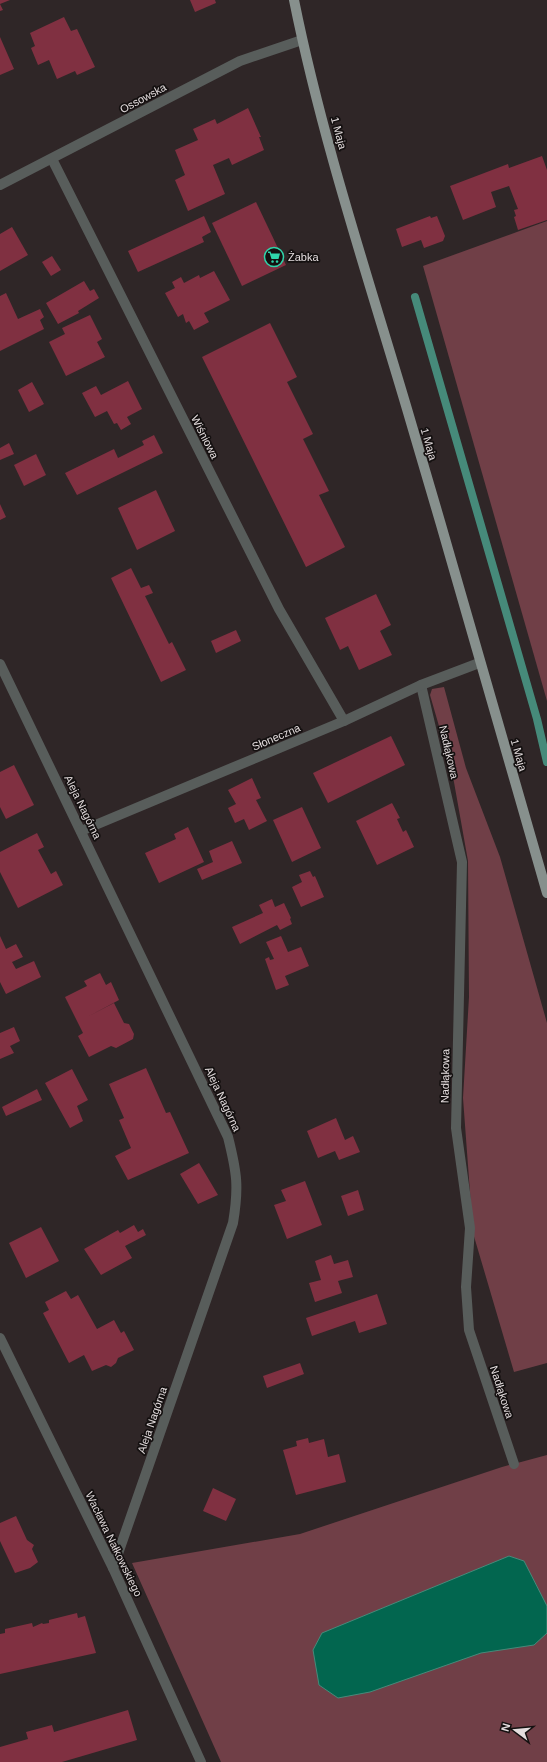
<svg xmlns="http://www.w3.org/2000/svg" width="547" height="1762" viewBox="0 0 547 1762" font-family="Arial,sans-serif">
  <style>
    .green { fill: #703f47 }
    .water { fill: #02664f; stroke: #468a7a }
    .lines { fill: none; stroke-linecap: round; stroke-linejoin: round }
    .stream { stroke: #468a7a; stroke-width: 8 }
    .building { fill: #803041 }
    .minor { stroke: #585d5b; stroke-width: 10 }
    .major { stroke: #87908d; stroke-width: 10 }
    .labels { text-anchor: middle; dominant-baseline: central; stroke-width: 3.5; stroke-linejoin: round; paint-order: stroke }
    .street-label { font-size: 11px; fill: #e4ddde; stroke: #141010 }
    .poi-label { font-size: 11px; fill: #e4ddde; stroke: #141010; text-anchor: start }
  </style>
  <rect width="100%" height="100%" fill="#2f2627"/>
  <g class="green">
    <polygon points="547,221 547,701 423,266"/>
    <polygon points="444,687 466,768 500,857 547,1023 547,1363 514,1372 473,1233 463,1098 469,997 468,861 452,771 430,695 432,689"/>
    <polygon points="547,1455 547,1762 221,1762 132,1563 300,1534 502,1467"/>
  </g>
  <polygon class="water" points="509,1556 524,1561 547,1606 547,1633 534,1645 481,1653 370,1692 338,1698 319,1685 313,1650 322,1633"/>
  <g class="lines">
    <polyline class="stream" points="415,297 537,719 547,762"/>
  </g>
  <g class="building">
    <polygon points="0,0 10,0 0,4 3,10 0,11"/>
    <polygon points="190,0 215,0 216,3 195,12"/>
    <polygon points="64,17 71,31 77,29 95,67 77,75 75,71 57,79 49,60 38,65 31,48 35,46 30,33"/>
    <polygon points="0,37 14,69 0,75"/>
    <polygon points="248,108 261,137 259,137 264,150 232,165 229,158 213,165 225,194 188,211 175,180 185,175 175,150 198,140 193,129 215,119 217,124"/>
    <polygon points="542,156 547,170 547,220 518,230 514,217 516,216 514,210 518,209 509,186 491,192 496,207 463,220 450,186 508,164 509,168"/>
    <polygon points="256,202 286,265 242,286 212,223"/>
    <polygon points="204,216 211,232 202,237 204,242 138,272 128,251"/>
    <polygon points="430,216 431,218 437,216 445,236 443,241 424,248 421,240 402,247 396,229"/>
    <polygon points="12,227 28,255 0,271 0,234"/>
    <polygon points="52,256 61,270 51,276 42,262"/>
    <polygon points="214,271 230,300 204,313 209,322 194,330 189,321 186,323 183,314 178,317 165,293 175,288 172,282 181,277 184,283 199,275 200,278"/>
    <polygon points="84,281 90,291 94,289 99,298 78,311 79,313 58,324 46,303"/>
    <polygon points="6,293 18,319 40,309 44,317 40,320 44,329 0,351 0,296"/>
    <polygon points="90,315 102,339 97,342 105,357 66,376 49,342 65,334 62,328"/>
    <polygon points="270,323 297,377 287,382 313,434 303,439 329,491 319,495 345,547 306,567 202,357"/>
    <polygon points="128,381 142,409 127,417 131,424 121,430 117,423 114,424 107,411 95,417 82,393 96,386 101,395"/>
    <polygon points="32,382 44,404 29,412 18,390"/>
    <polygon points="154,435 163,453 77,495 65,473 114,449 118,458 144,445 142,441"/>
    <polygon points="9,443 14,454 0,460 0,448"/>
    <polygon points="36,454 46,475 24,486 14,465"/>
    <polygon points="156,490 175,531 137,550 118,508"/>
    <polygon points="0,504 6,517 0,520"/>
    <polygon points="131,568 141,588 149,585 153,593 145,596 169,644 172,642 186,670 161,682 111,578"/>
    <polygon points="376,594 391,625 380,631 392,655 359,670 348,646 340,650 325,618"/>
    <polygon points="236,630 241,641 216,653 211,641"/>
    <polygon points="391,736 405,765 328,803 313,773"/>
    <polygon points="14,765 34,805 6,819 0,807 0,772"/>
    <polygon points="252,778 261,798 256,800 267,821 249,830 244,819 235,823 228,808 236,804 228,790"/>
    <polygon points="392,803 400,818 397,819 403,832 406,830 414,847 377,865 356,821"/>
    <polygon points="302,807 321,848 292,862 273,820"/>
    <polygon points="188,827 204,862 159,883 145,853 176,839 174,834"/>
    <polygon points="37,833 44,847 38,850 51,874 56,871 63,885 18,908 0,872 0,852"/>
    <polygon points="232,841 242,863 202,880 197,869 213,862 209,851"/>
    <polygon points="310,871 313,877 315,876 324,897 301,907 292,887 302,882 299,875"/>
    <polygon points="272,899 275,907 284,903 291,918 290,919 292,924 280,930 277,925 240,944 232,927 263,913 259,905"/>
    <polygon points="0,936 6,949 16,944 23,957 12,962 16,969 34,961 41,977 6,994 0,982"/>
    <polygon points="281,936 288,952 301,947 309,966 285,976 289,985 276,990 265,959 269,957 270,960 274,959 266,942"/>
    <polygon points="100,973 106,985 111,982 119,1000 89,1016 114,1003 124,1023 129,1024 134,1034 133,1039 116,1048 111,1046 89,1057 78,1036 83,1033 65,997 87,986 84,981"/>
    <polygon points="14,1027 20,1041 10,1046 14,1053 0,1059 0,1033"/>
    <polygon points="146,1068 166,1113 170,1112 189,1153 128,1180 115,1156 131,1148 119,1120 124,1118 109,1084"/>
    <polygon points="72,1069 88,1100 77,1106 83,1121 70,1128 45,1083"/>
    <polygon points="37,1089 42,1100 6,1116 2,1107"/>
    <polygon points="336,1118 345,1140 353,1136 360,1152 339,1160 335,1151 318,1158 307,1131"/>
    <polygon points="199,1163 218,1195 198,1204 180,1174"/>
    <polygon points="305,1181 322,1225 287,1239 274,1205 286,1201 281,1190"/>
    <polygon points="358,1190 364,1210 348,1216 341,1196"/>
    <polygon points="134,1225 138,1232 143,1229 146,1235 125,1246 132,1258 101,1275 84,1249 118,1230 120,1233"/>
    <polygon points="41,1227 59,1261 26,1278 9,1243"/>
    <polygon points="331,1255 334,1264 348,1260 353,1277 338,1281 342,1293 315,1302 309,1283 321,1280 315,1261"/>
    <polygon points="66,1291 71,1299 78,1295 97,1329 114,1320 121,1333 124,1331 134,1350 118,1358 116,1363 111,1367 106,1365 92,1371 84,1355 69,1363 43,1313 49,1310 45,1302"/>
    <polygon points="377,1294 387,1324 359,1333 355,1321 312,1336 306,1318"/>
    <polygon points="300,1363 304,1374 267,1388 263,1376"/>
    <polygon points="308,1438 309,1443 324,1439 328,1457 339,1454 346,1482 296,1495 283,1450 297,1446 296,1441"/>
    <polygon points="213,1488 236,1499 226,1521 203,1511"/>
    <polygon points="16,1516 27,1540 34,1545 32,1549 38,1562 30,1568 15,1573 0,1541 0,1523"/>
    <polygon points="77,1613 78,1618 85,1616 96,1653 0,1674 0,1634 5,1633 5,1629 32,1623 33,1627 42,1623 43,1624 49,1623 49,1620"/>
    <polygon points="128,1710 137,1740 62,1762 0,1762 0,1747 28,1739 26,1732 52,1725 54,1732"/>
  </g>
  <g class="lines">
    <g class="minor">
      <polyline points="52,159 279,609 344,721"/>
      <polyline points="0,185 240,61 302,40"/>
      <path d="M0,664L228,1137C237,1173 239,1187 233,1223L113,1568"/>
      <polyline points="421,685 462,862 456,1128 470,1228 466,1287 469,1330 514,1464"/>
      <polyline points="81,831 344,721 421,685 479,663"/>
      <polyline points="0,1338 113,1568 201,1762"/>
    </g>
    <path class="major" d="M294,0C322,139 367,274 407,409C455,570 500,732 547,893"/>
  </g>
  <defs>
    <g id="supermarket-ring" transform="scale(1)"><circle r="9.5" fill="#141010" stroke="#2fd4aa" stroke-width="1.5"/><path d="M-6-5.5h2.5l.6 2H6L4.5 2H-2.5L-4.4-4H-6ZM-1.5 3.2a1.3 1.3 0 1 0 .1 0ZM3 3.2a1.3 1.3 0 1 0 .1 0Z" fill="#2fd4aa"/></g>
  </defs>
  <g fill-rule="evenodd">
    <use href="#supermarket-ring" x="274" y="257"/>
  </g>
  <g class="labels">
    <g class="street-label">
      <text transform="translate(143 98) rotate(-28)">Ossowska</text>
      <text transform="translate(339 133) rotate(75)">1 Maja</text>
      <text transform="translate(205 437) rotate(63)">Wiśniowa</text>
      <text transform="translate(429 444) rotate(74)">1 Maja</text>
      <text transform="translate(276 737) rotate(-23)">Słoneczna</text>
      <text transform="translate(449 752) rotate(77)">Nadłąkowa</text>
      <text transform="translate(519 755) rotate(74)">1 Maja</text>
      <text transform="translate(83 807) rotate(64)">Aleja Nagórna</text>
      <text transform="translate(445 1076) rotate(-89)">Nadłąkowa</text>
      <text transform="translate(223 1099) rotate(65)">Aleja Nagórna</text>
      <text transform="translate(502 1392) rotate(72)">Nadłąkowa</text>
      <text transform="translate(152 1420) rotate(-71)">Aleja Nagórna</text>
      <text transform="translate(114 1544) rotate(64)">Wacława Nałkowskiego</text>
    </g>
    <g class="poi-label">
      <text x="288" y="257">Żabka</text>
    </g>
  </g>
  <g transform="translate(515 1730) rotate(286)" stroke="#141010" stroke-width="3" paint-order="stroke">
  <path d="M0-3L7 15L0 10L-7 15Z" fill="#e4ddde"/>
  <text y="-6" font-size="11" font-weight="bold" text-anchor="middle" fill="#e4ddde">N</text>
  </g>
</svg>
